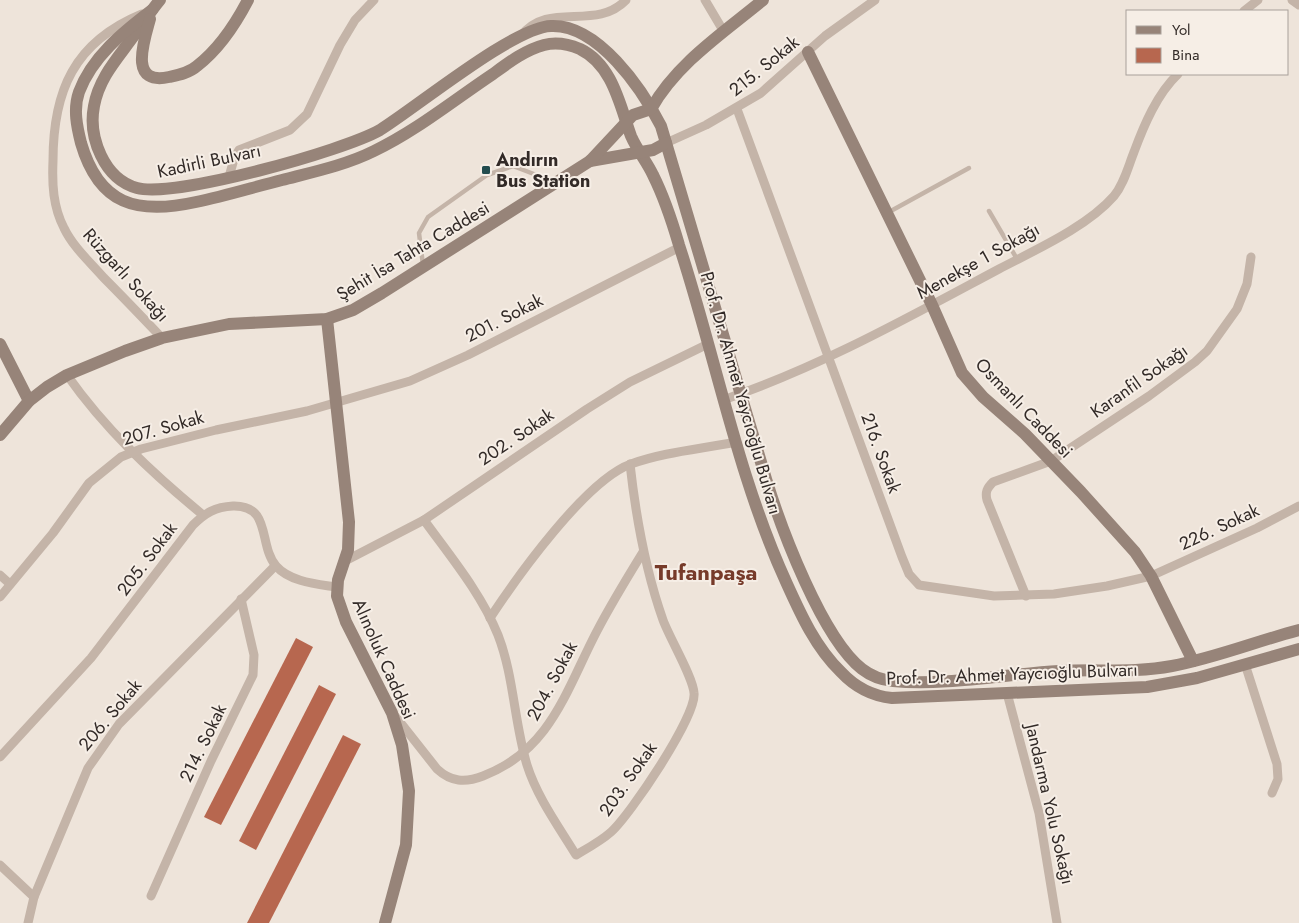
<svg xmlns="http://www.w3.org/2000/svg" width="1299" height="923" viewBox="0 0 1299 923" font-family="Jost,sans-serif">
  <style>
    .building { fill: #b7674f }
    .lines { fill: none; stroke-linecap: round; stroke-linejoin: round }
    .lane { stroke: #c4b4a8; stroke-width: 4.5 }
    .street { stroke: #c4b4a8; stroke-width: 9 }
    .secondary { stroke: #978479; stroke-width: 12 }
    .poi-dot { fill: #224c4e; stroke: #f6eee6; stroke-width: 2 }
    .labels { text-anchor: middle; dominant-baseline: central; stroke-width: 4; stroke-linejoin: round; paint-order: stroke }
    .street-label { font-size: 18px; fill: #322a27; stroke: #f6eee6 }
    .poi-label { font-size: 18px; font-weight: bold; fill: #322a27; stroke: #f6eee6; text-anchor: start }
    .district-label { font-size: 22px; font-weight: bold; fill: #773b2a; stroke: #f6eee6 }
  </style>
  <rect width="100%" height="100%" fill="#eee4da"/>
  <g class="building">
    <polygon points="296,638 313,647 221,825 204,817"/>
    <polygon points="319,685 336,694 256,850 239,841"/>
    <polygon points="343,735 361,744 269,923 247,923"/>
  </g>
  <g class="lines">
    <g class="lane">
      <polyline points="989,211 1017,259"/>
      <polyline points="889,212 969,168"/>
      <polyline points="423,265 419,233 428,217 487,175 513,166 552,181"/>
    </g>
    <g class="street">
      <polyline points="705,0 724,32"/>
      <polyline points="1292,0 1299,5"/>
      <polyline points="1244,11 1258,0"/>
      <path d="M142,14C74,42 53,91 53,161C52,184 53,207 64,228C73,247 90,262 104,278C124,298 143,318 162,338"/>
      <path d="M521,36C549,0 595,32 626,0"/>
      <polyline points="737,109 902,557 909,574 919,585 994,596 1054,594 1107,586 1151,576 1257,528 1299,506"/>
      <polyline points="666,143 706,125 761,93 825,36 875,0"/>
      <polyline points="229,177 234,159 239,150 290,130 307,114 340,45 355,20 374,0"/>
      <path d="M67,375C105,429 152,473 203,515"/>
      <path d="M723,400C820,367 909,317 999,269C1035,250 1087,227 1114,196C1124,184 1128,167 1134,152C1144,125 1157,94 1178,74"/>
      <path d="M424,520C450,556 481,593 498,635C514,676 514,722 527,765C537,797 559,827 576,855C588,848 601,841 611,832C630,815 697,716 694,693C693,677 670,639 663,620C645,569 636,518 630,464"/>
      <polyline points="345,561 424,520 587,409 630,382 708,344"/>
      <polyline points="0,575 10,584"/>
      <path d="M1026,596L987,500C985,492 987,488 993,482L1051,461L1149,396L1195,362L1207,351L1237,309L1247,284L1251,257"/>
      <polyline points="0,597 53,533 89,483 121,457 141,449 216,430 307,411 410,381 468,355 680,247"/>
      <path d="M490,618C517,577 586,480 631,464C664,452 701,449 736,442"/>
      <polyline points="1245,664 1277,764 1278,779 1272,793"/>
      <polyline points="1007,693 1039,813 1057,923"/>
      <path d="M396,717L437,769C451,782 465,783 483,776C551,750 566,690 597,631C611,604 627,578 643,552"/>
      <path d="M0,757L91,658L193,525C205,513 215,507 233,506C272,505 258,545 276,566C290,582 317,584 336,587"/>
      <polyline points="0,865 34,897"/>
      <polyline points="151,896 211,761 253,675 254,655 241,599"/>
      <polyline points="28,923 34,897 88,768 119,724 275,566"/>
    </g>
    <g class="secondary">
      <path d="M160,0C150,12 142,25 133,37C117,59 99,78 94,106C88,137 104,179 137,188C175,198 343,151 380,130C417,107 514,27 551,26C598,24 642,89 661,126L766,479C781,528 822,638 862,669C871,676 882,680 893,681C944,686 1007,674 1059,671C1096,669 1135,673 1172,666C1215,658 1257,641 1299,630"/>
      <path d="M152,10C123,32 92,57 79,92C73,109 77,127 81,143C99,205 137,215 196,202C225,196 254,187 282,180C313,172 346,165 374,151C416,131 454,100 493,74C508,63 525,50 544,45C556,42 568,44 580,49C613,65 620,106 631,136C637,150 647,162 653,175C664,197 672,221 679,245C716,358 737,475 787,584C801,615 816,648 841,672C855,687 872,696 892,698L1147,687L1197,678L1299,649"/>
      <path d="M150,19C144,41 128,86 169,77C178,75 189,73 197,66C219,49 235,25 248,0"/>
      <polyline points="808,52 932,305 962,373 983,397 1025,434 1081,492 1135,552 1151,576 1193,661"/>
      <polyline points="590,161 653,150 666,143"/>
      <polyline points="327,319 349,522 348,550 338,580 337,596 346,622 392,713 402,745 409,791 406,845 385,923"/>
      <polyline points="0,344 29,401"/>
      <path d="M0,435L29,401L47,387L67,375L125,351L162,338L229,324L327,319L353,310L382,293L590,161L633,115L651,109C677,63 723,33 763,0"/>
    </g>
  </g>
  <rect class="poi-dot" x="481" y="165" width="10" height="10" rx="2.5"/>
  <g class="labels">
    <g class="street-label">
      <text transform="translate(764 66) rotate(-39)">215. Sokak</text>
      <text transform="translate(209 161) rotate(-12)">Kadirli Bulvarı</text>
      <text transform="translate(413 251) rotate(-31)">Şehit İsa Tahta Caddesi</text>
      <text transform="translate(978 261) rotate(-29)">Menekşe 1 Sokağı</text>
      <text transform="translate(126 275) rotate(48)">Rüzgarlı Sokağı</text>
      <text transform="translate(504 318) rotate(-27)">201. Sokak</text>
      <text transform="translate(1139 381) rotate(-35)">Karanfil Sokağı</text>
      <text transform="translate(741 393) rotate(74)">Prof. Dr. Ahmet Yaycıoğlu Bulvarı</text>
      <text transform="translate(1024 408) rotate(46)">Osmanlı Caddesi</text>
      <text transform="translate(163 428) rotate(-16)">207. Sokak</text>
      <text transform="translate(516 437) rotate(-34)">202. Sokak</text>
      <text transform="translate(881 453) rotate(70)">216. Sokak</text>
      <text transform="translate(1219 527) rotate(-25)">226. Sokak</text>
      <text transform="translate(147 559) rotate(-53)">205. Sokak</text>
      <text transform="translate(384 659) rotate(66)">Alınoluk Caddesi</text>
      <text transform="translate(1012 674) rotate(-2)">Prof. Dr. Ahmet Yaycıoğlu Bulvarı</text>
      <text transform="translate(552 681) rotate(-62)">204. Sokak</text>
      <text transform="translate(110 715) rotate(-50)">206. Sokak</text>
      <text transform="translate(203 743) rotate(-64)">214. Sokak</text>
      <text transform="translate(628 779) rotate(-55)">203. Sokak</text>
      <text transform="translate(1050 804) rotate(77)">Jandarma Yolu Sokağı</text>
    </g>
    <g class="poi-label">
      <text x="496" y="160">Andırın<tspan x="496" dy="21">Bus Station</tspan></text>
    </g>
    <g class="district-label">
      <text x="706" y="572">Tufanpaşa</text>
    </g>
  </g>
  <rect x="1126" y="10" width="162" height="65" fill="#f6eee6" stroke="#a8a09a"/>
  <rect x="1136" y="26" width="25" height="8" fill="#978479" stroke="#a8a09a"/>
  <text x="1172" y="35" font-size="15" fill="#322a27">Yol</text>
  <rect x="1136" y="48" width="25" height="15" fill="#b7674f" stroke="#a8a09a"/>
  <text x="1172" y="60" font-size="15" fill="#322a27">Bina</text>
</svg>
